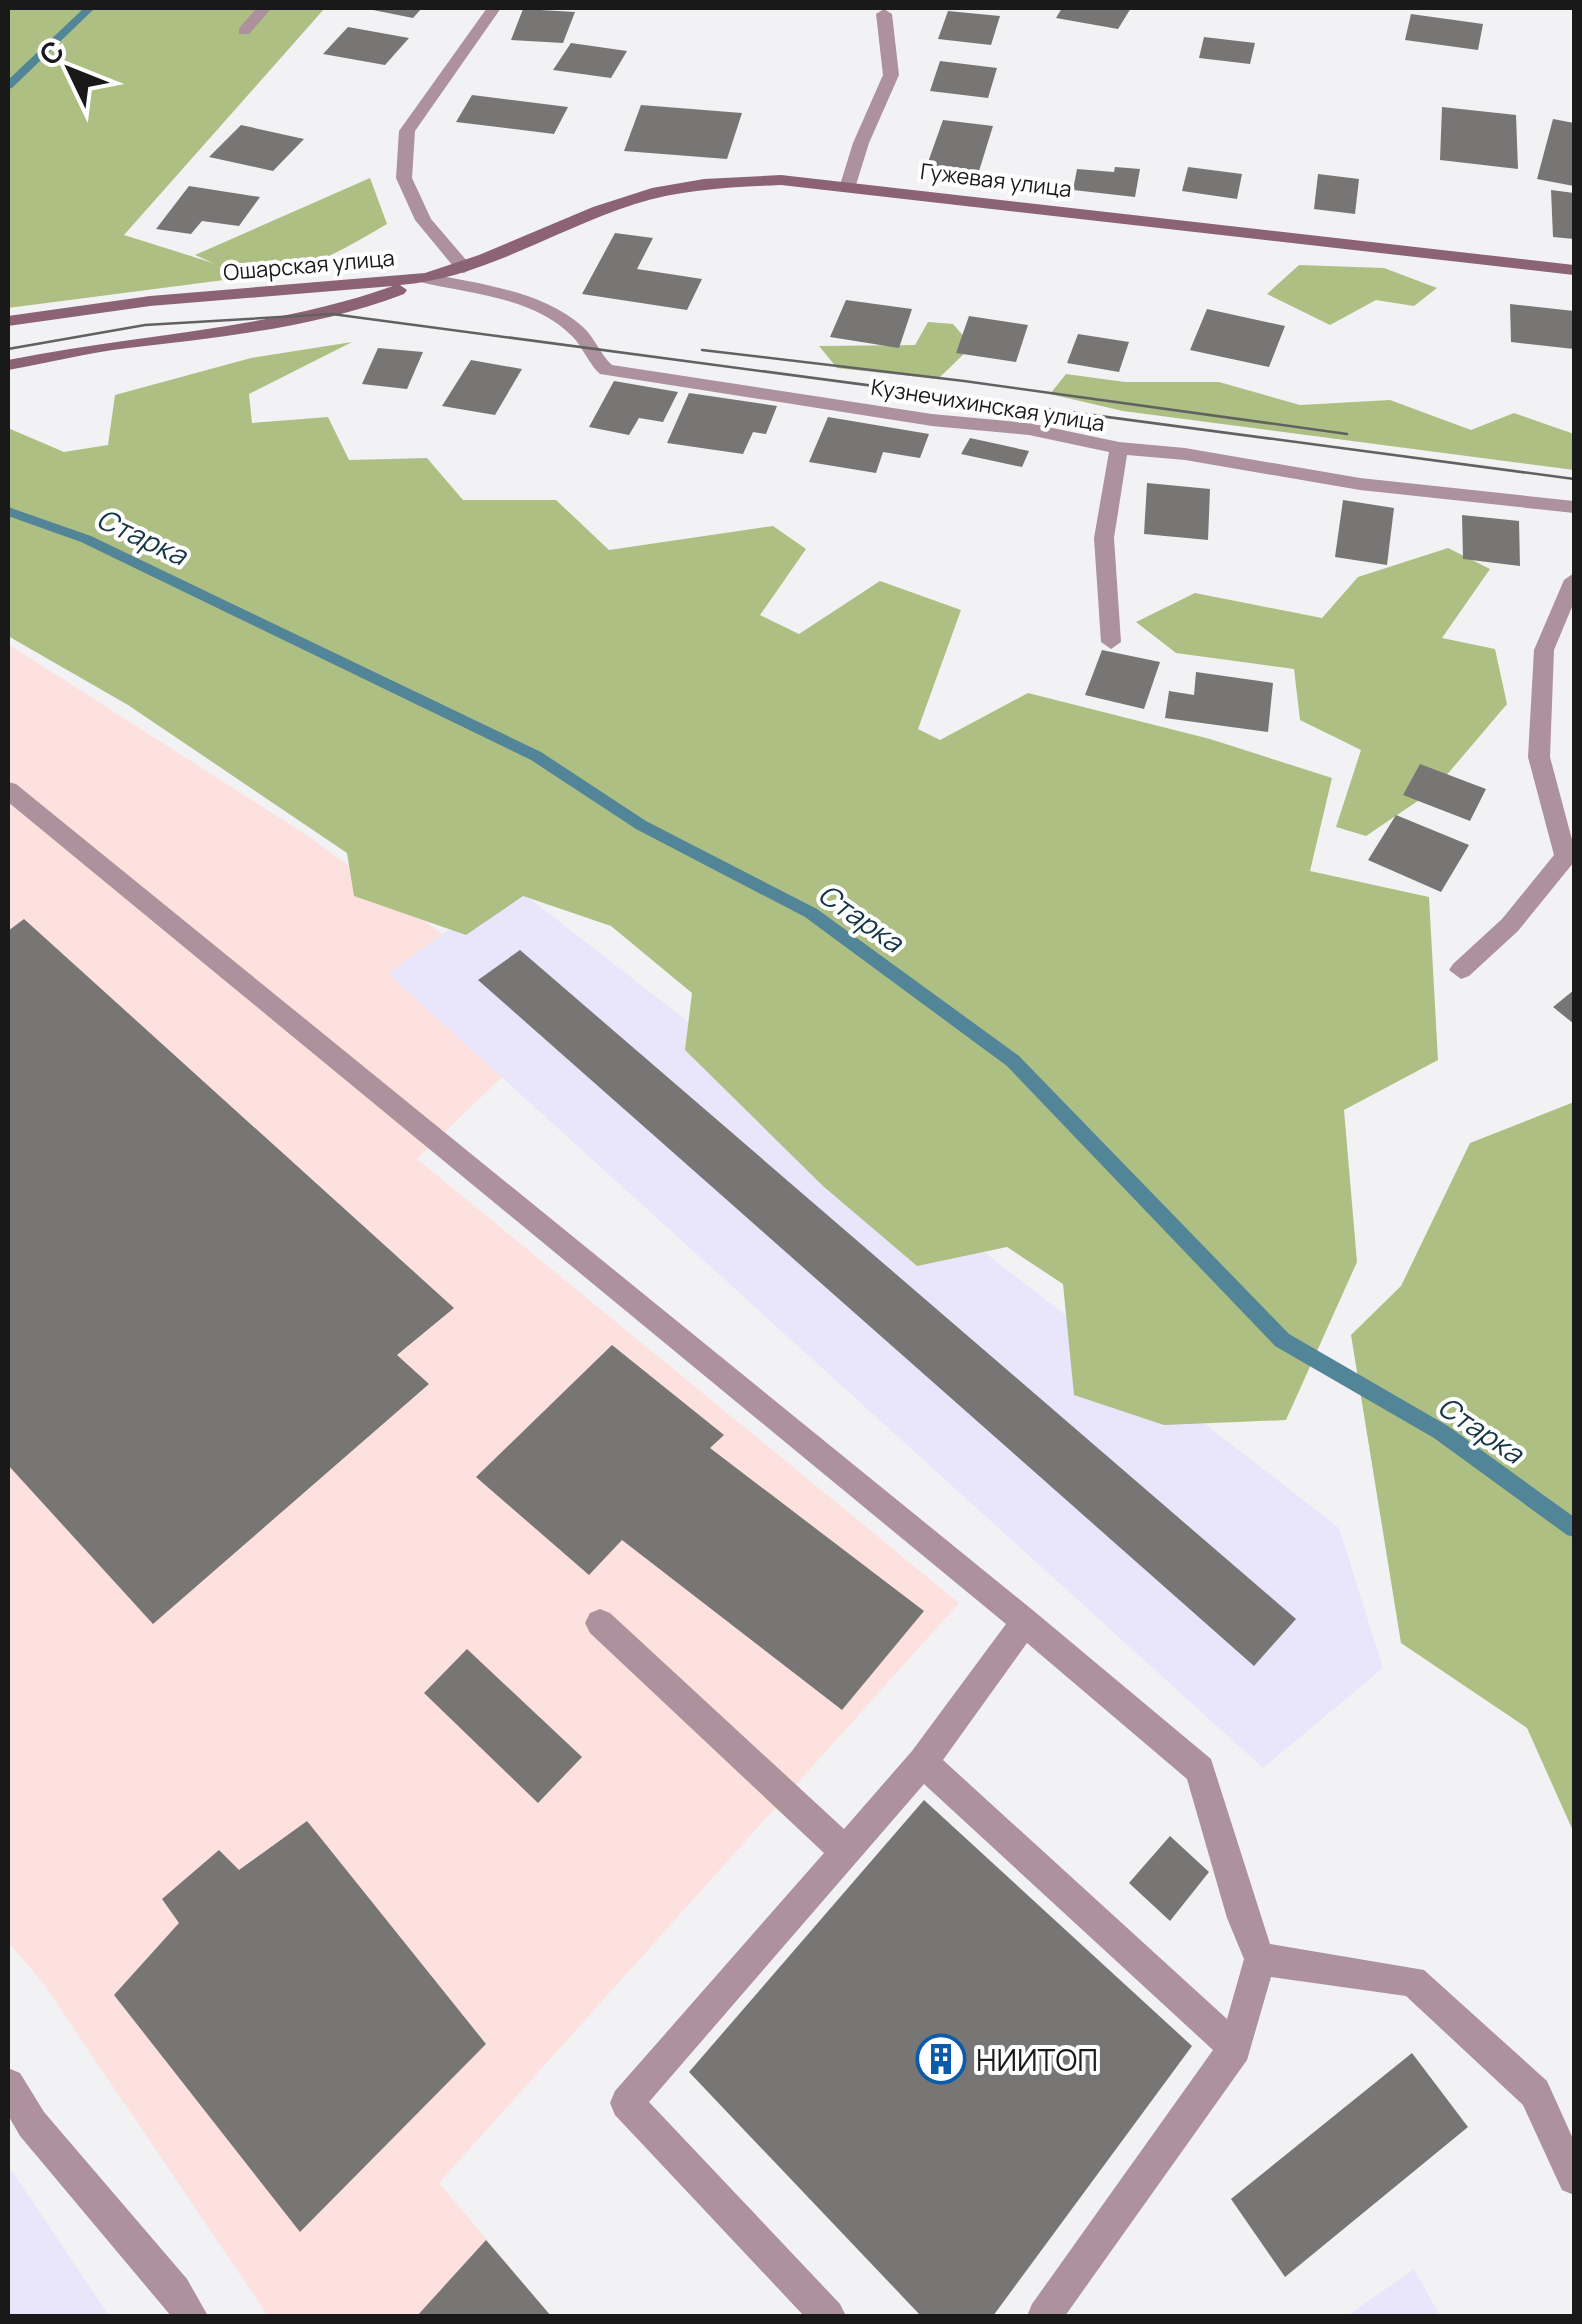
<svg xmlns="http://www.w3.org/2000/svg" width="1582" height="2324" viewBox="0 0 1582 2324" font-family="Manrope,sans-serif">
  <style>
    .commercial { fill: #fce1de }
    .industrial { fill: #e9e5fb }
    .forest { fill: #aebf84 }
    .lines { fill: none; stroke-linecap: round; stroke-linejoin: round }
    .stream { fill: #538599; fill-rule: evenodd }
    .building { fill: #787575 }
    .lane { fill: #ad919c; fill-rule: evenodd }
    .street { fill: #ad919c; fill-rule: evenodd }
    .secondary { fill: #8b6373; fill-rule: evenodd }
    .tram { stroke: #616162; stroke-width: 2.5 }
    .labels { text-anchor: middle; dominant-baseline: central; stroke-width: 8; stroke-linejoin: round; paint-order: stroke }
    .far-street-label { font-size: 22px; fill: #19191a; stroke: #fff }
    .water-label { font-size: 28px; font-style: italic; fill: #153643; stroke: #fff }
    .near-poi-label { font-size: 30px; fill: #19191a; stroke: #fff; text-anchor: start }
  </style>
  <rect width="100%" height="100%" fill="#f2f2f4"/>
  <polygon class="commercial" points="8,644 308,836 442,934 388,974 502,1077 417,1159 959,1603 439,2183 551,2316 268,2316 43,1983 8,1942"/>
  <g class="industrial">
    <polygon points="511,884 1339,1528 1383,1668 1263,1768 388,974"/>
    <polygon points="8,2165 109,2316 8,2316"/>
    <polygon points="1414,2269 1440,2316 1347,2316"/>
  </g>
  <g class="forest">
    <path d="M325,8L124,235L213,263L195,255L370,178L387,224C339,252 285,287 229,267L224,280L8,308L9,8Z"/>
    <polygon points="1299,265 1384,268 1437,288 1414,306 1376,300 1330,325 1267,294"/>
    <polygon points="928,322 953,324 972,346 938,379 837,368 819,346 915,345"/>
    <polygon points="352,342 249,394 252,423 328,417 349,460 427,458 463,500 556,500 609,550 773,526 806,549 760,615 799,634 880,581 961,610 918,729 940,740 1028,693 1210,739 1332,778 1310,871 1429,897 1438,1060 1344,1110 1357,1262 1286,1420 1164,1425 1074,1395 1063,1284 1007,1247 917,1266 823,1186 685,1050 692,993 611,926 523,896 466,935 354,896 347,853 128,705 8,636 8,428 64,452 108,445 115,395 251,358"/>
    <polygon points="1066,374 1125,382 1219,382 1300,405 1390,400 1471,430 1514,413 1574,434 1574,470 1123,411 1050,394"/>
    <polygon points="1448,548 1490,569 1442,638 1495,649 1507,704 1434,790 1366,836 1336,827 1361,750 1300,720 1294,669 1176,653 1136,622 1195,593 1322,618 1358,577"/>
    <polygon points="1574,1102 1574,1833 1527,1728 1401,1643 1351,1335 1401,1286 1470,1143"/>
  </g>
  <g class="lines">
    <g class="stream">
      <polygon points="84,8 95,8 12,88 8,89 8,80"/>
      <polygon points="8,507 91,536 541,752 646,821 817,909 1019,1056 1289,1334 1448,1426 1574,1517 1574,1537 1567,1535 1434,1438 1275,1346 1007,1066 805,917 636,829 531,760 81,542 8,516"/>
    </g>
  </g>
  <g class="building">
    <polygon points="363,8 422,8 413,18"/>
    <polygon points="1062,8 1131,8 1118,29 1056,18"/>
    <polygon points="523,9 575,12 563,43 511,40"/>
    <polygon points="948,11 1000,16 991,45 938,39"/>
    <polygon points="1411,14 1483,24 1478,50 1405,40"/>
    <polygon points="348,27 409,38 385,65 323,54"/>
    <polygon points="1204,37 1255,43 1250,64 1199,58"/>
    <polygon points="571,43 627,51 611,78 553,70"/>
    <polygon points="940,61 997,68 988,98 930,91"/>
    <polygon points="472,95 568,107 554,134 456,122"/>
    <polygon points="641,105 742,113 727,159 624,151"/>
    <polygon points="1442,107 1516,115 1518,169 1440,160"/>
    <polygon points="1553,119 1574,123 1574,186 1537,179"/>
    <polygon points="943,120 993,126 979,171 927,165"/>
    <polygon points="241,125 304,139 273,171 209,157"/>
    <polygon points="1115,167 1140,169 1135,197 1073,190 1077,169 1114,172"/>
    <polygon points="1188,167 1242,174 1237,199 1182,191"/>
    <polygon points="1318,174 1359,179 1355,214 1314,209"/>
    <polygon points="189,186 260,197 239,226 202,221 191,234 156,229"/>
    <polygon points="1551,190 1574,193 1574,239 1553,237"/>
    <polygon points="615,233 653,238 637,269 702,279 687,310 582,294"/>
    <polygon points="846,300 912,309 899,348 830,337"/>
    <polygon points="1510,304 1574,311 1574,349 1511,342"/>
    <polygon points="1207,309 1285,326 1269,367 1190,350"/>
    <polygon points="969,316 1028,325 1016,362 956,353"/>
    <polygon points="1078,334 1129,342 1119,372 1067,363"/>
    <polygon points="378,348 423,352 407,389 362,384"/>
    <polygon points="471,360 522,369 495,415 442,406"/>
    <polygon points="614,381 678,392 663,422 639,418 629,435 589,427"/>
    <polygon points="689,393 777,406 766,434 753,432 743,454 667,443"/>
    <polygon points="828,417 929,434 920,458 883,452 876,473 809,462"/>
    <polygon points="970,438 1029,451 1022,467 961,454"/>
    <polygon points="1147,483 1210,489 1208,540 1144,534"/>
    <polygon points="1343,500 1394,508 1387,565 1335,557"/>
    <polygon points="1462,515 1519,521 1520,566 1463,559"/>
    <polygon points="1102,650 1160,662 1144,709 1085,695"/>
    <polygon points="1196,672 1273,683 1268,732 1165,718 1169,691 1194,695"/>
    <polygon points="1420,764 1486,789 1470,821 1403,795"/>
    <polygon points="1396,815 1469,845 1441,892 1368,860"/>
    <polygon points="24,919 454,1308 397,1355 429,1384 153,1624 8,1465 8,931"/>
    <polygon points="520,950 1296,1619 1254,1666 478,980"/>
    <polygon points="1574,990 1574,1024 1553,1007"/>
    <polygon points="612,1345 724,1435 710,1448 924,1611 842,1710 622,1540 589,1575 476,1477"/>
    <polygon points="467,1649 582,1757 538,1803 424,1693"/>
    <polygon points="924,1800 1192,2046 993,2316 921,2316 689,2072"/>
    <polygon points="307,1821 486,2044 300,2232 114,1995 179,1923 162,1899 219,1850 239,1870"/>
    <polygon points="1170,1836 1209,1872 1170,1921 1129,1883"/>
    <polygon points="1412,2053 1468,2127 1285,2277 1231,2199"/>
    <polygon points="486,2240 551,2316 417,2316"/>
  </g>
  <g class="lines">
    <g class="lane">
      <polygon points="257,8 272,8 249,34 239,34 239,28"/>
      <polygon points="884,9 892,14 899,75 869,143 856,185 848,190 840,185 853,143 883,75 876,14"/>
      <path d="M426,273C479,284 541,290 583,327C595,338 600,354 612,365L932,414L1029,423L1119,442L1185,448L1360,478L1574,501V513L1360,490L1185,460L1127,455L1114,538L1121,642L1111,649L1101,642L1094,538L1109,452L1029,435L932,426L600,374C588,363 583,347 572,336C533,297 471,294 420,282L417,278Z"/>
      <polygon points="1574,573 1574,602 1554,650 1550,757 1574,847 1574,862 1518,931 1469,976 1461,979 1449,970 1453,964 1502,919 1554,855 1528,757 1534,650 1564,580"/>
      <path d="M8,782L16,784L1035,1612L1211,1759L1270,1944L1424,1970L1547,2081L1574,2141V2195L1562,2190L1523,2105L1406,1996L1271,1977L1247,2060L1065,2316H1027L1032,2304L1213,2050L924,1784L649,2102L840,2304L846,2316H804L615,2115L610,2103L615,2091L824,1853L590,1633L585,1623L590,1613L600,1609L610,1613L844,1829L912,1751L1006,1624L8,802ZM1027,1643L1187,1779L1227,1918L1244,1959L1227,2019L943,1760Z"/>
      <polygon points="8,2068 20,2073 44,2112 187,2279 208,2316 171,2316 20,2136 8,2115"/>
    </g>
    <polygon class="street" points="487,8 501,8 415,131 412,178 431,219 473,268 464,273 458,272 415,220 396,178 399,131"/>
    <path class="secondary" d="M781,175L1574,265V275L781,185C731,187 682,189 635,204C556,229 484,278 400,285L407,290L404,294C314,328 222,337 128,348C87,353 48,363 8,370V360C137,334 269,330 393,286L150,306L8,326V316L150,296L425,273L479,255L593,207L652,188L704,179Z"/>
    <g class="tram">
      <polyline points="8,349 145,325 332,314 1574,479"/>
      <polyline points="702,350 964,381 1347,434"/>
    </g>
  </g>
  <defs>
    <g id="building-ring" transform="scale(2.5)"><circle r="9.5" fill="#fff" stroke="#0b5baa" stroke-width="1.5"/><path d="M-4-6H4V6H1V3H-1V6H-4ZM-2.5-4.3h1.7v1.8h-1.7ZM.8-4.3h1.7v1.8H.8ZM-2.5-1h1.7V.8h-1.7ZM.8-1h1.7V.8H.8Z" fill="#0b5baa"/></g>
  </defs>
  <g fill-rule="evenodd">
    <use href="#building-ring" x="941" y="2059"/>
  </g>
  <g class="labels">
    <g class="far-street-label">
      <text transform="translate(996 180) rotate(7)">Гужевая улица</text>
      <text transform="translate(309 265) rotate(-5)">Ошарская улица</text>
      <text transform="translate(988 405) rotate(9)">Кузнечихинская улица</text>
    </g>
    <g class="water-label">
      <text transform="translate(142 536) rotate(25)">Старка</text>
      <text transform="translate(861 917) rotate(35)">Старка</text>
      <text transform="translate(1481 1429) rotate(34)">Старка</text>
    </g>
    <g class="near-poi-label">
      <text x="976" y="2059">НИИТОП</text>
    </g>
  </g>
  <rect width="1582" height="2324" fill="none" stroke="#19191a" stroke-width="20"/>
  <g transform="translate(70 70) rotate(313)" stroke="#ffffff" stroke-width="8" paint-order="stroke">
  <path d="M0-8L18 38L0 25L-18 38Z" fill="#19191a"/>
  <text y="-15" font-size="28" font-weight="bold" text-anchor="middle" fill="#19191a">С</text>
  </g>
</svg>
